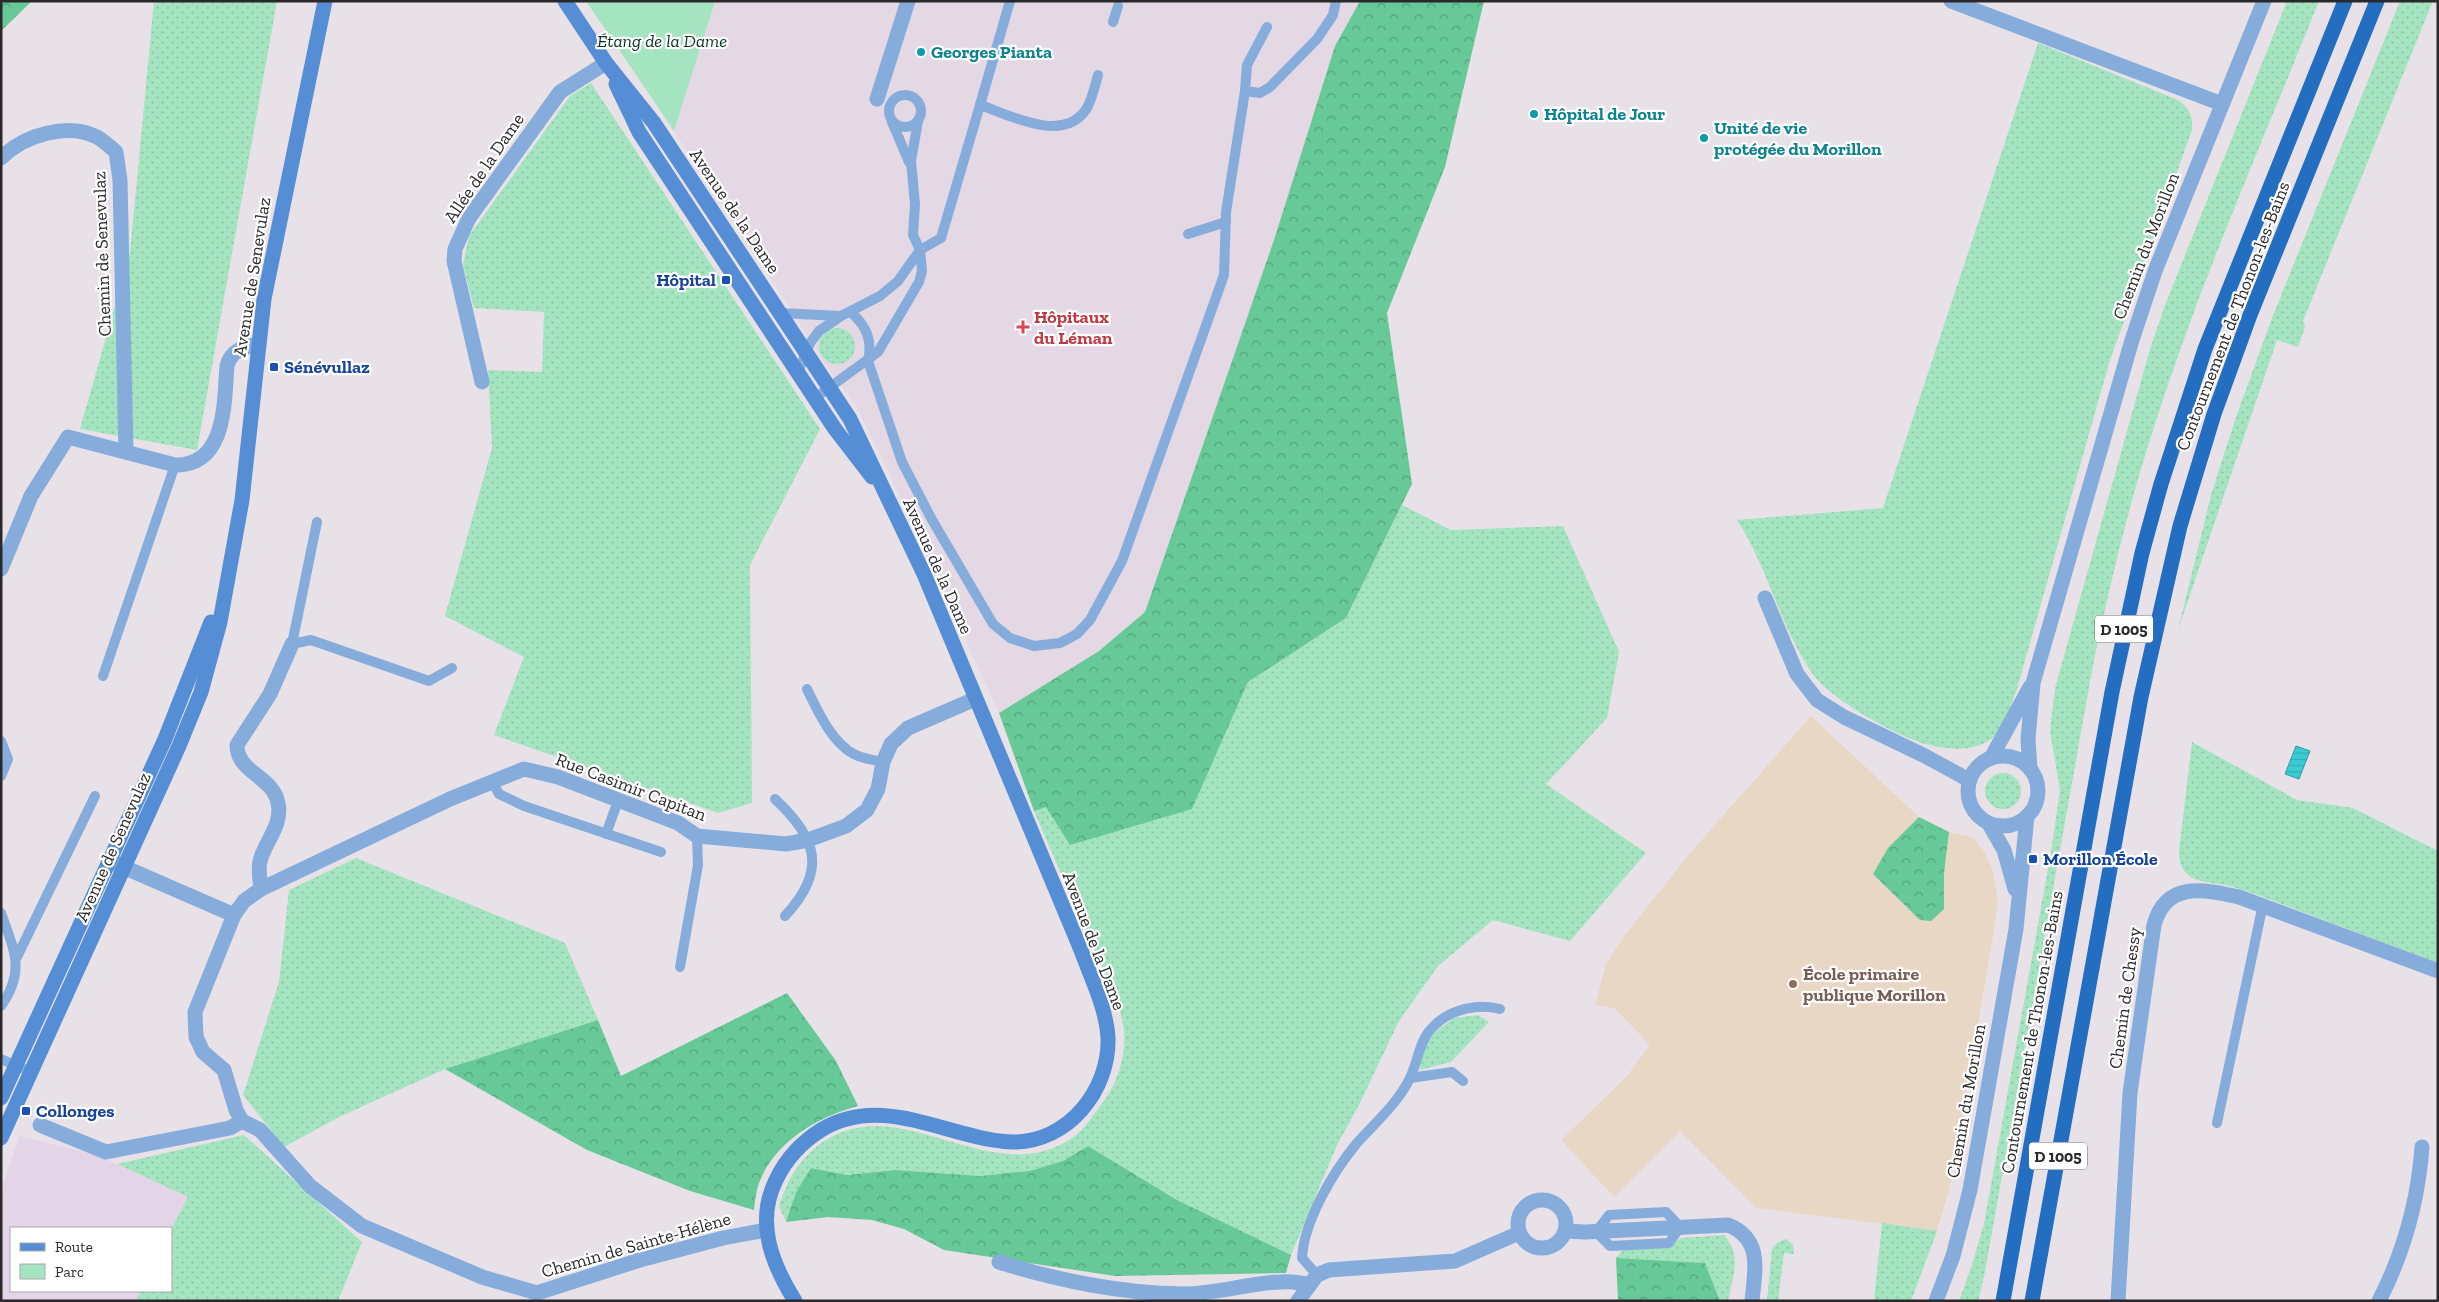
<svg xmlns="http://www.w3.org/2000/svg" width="2439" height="1302" viewBox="0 0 2439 1302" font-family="'Zilla Slab',serif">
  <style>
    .commercial { fill: #e4d4e7 }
    .education { fill: #e9d7c6 }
    .built { fill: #e4d8e5 }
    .grass { fill: url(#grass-dots) }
    .forest { fill: url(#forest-crowns) }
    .park { fill: #a4e4c0 }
    .water { fill: url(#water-rules); stroke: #349ba2 }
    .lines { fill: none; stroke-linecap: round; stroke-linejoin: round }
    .service { stroke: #86acdb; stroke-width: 10 }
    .pedestrian { stroke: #86acdb; stroke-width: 15 }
    .minor { stroke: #86acdb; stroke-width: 15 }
    .secondary { stroke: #558ed4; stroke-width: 15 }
    .trunk { stroke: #246ec1; stroke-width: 15 }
    .culture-dot { fill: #0f9aa8; stroke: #fff; stroke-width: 2 }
    .transit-dot { fill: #1a4fb4; stroke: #fff; stroke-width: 2 }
    .health-dot { fill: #e0444e; stroke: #fff; stroke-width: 2 }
    .education-dot { fill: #8d6e63; stroke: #fff; stroke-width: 2 }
    .labels { text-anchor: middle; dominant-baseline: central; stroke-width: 4.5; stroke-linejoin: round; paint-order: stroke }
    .shield { fill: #fff; stroke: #6a686a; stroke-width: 1 }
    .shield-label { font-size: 16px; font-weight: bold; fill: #2a282a }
    .park-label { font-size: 18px; font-style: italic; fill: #06321f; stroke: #fff }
    .culture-label { font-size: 18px; font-weight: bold; fill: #0d838f; stroke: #fff; text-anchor: start }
    .street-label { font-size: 18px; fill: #2a282a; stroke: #fff }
    .transit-label { font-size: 18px; font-weight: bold; fill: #164399; stroke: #fff; text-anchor: start }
    .health-label { font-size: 18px; font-weight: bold; fill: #be3a42; stroke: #fff; text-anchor: start }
    .education-label { font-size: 18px; font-weight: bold; fill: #785e54; stroke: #fff; text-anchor: start }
  </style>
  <defs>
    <pattern id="grass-dots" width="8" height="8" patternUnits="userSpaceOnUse" patternTransform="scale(1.25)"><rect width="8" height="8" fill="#a4e4c0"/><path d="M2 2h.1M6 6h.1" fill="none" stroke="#8dc4a5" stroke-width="1.8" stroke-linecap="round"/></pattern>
    <pattern id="forest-crowns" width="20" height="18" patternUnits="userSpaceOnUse" patternTransform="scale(1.25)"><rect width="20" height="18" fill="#67c997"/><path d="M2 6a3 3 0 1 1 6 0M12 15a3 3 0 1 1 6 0" fill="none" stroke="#55a37b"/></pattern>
    <pattern id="water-rules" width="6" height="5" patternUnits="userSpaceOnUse" patternTransform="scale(1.25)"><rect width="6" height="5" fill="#39ccd5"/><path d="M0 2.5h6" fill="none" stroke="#32afb7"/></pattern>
  </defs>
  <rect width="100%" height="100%" fill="#e8e2e8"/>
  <polygon class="commercial" points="19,1136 97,1155 188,1197 171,1230 171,1228 11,1228 11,1291 141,1291 136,1301 1,1301 1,1192"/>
  <polygon class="education" points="1811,716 1919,817 1949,832 1972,837 1984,851 1992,868 1998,900 1992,943 1949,1191 1937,1231 1756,1208 1680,1131 1614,1197 1561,1140 1626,1077 1650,1045 1614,1008 1595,1005 1606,964 1624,936 1691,852"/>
  <polygon class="built" points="715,1 1360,1 1335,46 1274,240 1145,612 1099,651 999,713 889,473 856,406 822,360 781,294 674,131"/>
  <g class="grass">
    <polygon points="154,1 277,1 197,450 80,429 130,253"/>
    <path d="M2287,1H2319C2263,141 2201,280 2155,424C2129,503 2110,584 2093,665L1984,1277L1978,1301H1959L1971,1268L1984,1224L2051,852L2060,790L2050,731L2055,688L2150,349L2165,305Z"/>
    <polygon points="2400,1 2433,1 2303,321 2305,327 2298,347 2277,340 2178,630 2211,495 2236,417 2272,318"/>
    <path d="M2038,43L2178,100C2190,109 2193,116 2192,130L2109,363L2017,689C2011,704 2005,729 1991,739C1974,752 1946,750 1926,744C1895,736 1829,698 1812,673C1779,625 1768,567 1737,520L1883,508Z"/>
    <polygon points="591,83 820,429 750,565 752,803 718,813 494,735 524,657 445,616 492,448 488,370 542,372 544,312 474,308 463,265 469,236 570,96"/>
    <circle cx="837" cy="346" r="18"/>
    <path d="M1402,505L1451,530L1563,526L1619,652L1607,718L1546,784L1646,853L1570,941L1493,920L1438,966L1399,1021L1359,1105L1337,1145L1291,1255L1177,1200L1088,1146L1063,1161L1029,1171L980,1176L895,1170L847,1175L811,1168L796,1192L786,1222L779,1206C788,1178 801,1156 826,1140C902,1093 987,1185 1064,1143C1081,1134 1090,1120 1101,1105C1118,1083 1128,1052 1123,1024C1118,996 1103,968 1091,943C1072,899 1053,855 1034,811L1046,806L1192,809L1248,682L1346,618Z"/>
    <path d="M2192,742L2297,800L2353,808L2438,851V963L2255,894C2245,891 2235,887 2225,885C2201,881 2179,882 2179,851Z"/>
    <circle cx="2003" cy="791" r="18"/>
    <polygon points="356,858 565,943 598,1020 445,1069 339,1117 284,1147 243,1095 279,982 289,890"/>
    <polygon points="1478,1015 1489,1022 1451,1062 1420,1070 1422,1049 1432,1034 1454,1018"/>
    <polygon points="244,1135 362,1242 338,1301 136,1301 141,1291 171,1291 171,1230 188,1197 117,1164"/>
    <polygon points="1882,1223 1937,1231 1911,1301 1874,1301"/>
    <path d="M1724,1235C1742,1255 1733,1276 1728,1301H1720L1705,1263L1616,1258L1624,1249L1671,1245L1681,1238Z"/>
    <polygon points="1786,1239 1793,1245 1794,1254 1784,1253 1778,1301 1767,1301 1772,1249 1778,1242"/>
  </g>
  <g class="forest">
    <polygon points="1,1 32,1 1,31"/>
    <polygon points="1360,1 1484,1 1445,167 1387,313 1412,484 1346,618 1248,682 1192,809 1070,845 1046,807 1034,811 999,713 1099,651 1145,612 1274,240 1335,46"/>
    <polygon points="1919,817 1949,832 1944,873 1944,909 1931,921 1920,920 1873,874 1888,848"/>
    <path d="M787,993L836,1061L858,1106C818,1117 775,1141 759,1183C756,1191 755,1201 754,1210L690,1191L587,1150L445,1069L598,1020L621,1076Z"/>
    <polygon points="1088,1146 1177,1200 1291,1255 1286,1273 1115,1276 944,1250 904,1229 872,1220 828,1217 786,1222 796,1192 811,1168 847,1175 895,1170 980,1176 1029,1171 1063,1161"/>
    <polygon points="1616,1258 1705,1263 1720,1301 1618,1301"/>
  </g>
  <polygon class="park" points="586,1 715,1 674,131"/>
  <polygon class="water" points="2296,746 2310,751 2299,779 2285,774"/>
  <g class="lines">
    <g class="service">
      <polyline points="1113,22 1118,6"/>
      <polyline points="1267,27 1247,65 1245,91 1260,93 1270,87 1317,39 1333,15 1336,1"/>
      <circle cx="905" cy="111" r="16"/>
      <polyline points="980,105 1010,1"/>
      <polyline points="892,122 909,162"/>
      <polyline points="1188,234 1226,222"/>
      <path d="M851,312C866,326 873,340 868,361L902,462L931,518L993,624L1010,638L1034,646L1060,643L1077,634L1090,620L1122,561L1224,275L1226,212L1245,91"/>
      <polyline points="780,313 840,316"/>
      <path d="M798,372L810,343L819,331L841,316L880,296L898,281L920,250L941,238L980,105C1010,115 1064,145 1087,108C1092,99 1095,86 1098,75"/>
      <polyline points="815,398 878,352 919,282 922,271 920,250 913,235 915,204 911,161 918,121"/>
      <polyline points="317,522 292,644 311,640 429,681 452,668"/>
      <polyline points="103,676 175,465"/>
      <path d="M807,689C817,710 833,745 856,755C864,759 875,760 883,762"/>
      <polyline points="1,741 8,759 1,776"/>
      <polyline points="492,782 499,794 524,806 661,852"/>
      <path d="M775,799C818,839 827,871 785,916"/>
      <polyline points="606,834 618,801"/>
      <path d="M1,913C14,950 26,971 1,1006"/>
      <polyline points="17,957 95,796"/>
      <polyline points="680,967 698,865 697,836"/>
      <polyline points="1,1059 31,1072"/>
      <polyline points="1410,1078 1452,1072 1463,1081"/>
      <polyline points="2217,1123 2263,904"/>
      <polygon points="1666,1212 1680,1227 1669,1243 1610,1246 1596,1232 1609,1215"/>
      <path d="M1317,1275L1302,1258C1304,1221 1333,1172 1357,1143C1375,1123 1398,1103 1410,1078C1419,1059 1419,1038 1436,1024C1452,1009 1479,1003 1500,1009"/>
    </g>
    <polyline class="pedestrian" points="877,99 908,1"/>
    <g class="minor">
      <polyline points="1951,1 2222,104"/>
      <path d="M1,158C24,135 68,122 97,137C104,141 110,147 116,152L120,180L126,452"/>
      <polyline points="482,382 454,261 455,249 469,218 560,92 606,63"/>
      <path d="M1,569L31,496L68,437L175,465C227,466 224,401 227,366C231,350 244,347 258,344"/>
      <polyline points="1765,598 1797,674 1817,700 1844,717 1925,756 1969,780"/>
      <circle cx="2003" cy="791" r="35"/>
      <polyline points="1991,758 2030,687"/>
      <polyline points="2030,769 2028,739 2033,683 2132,340 2155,271 2264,1"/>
      <polyline points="1989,824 2004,850 2015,889"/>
      <polyline points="112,862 234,915"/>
      <path d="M261,889C260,880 258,870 260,861C265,841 283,825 278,803C273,776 237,773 237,745L270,694L292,644"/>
      <polyline points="242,1121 236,1110 224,1070 203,1052 196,1037 195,1012 234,915 244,901 261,889 450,799 524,769 558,777 678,823 697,836 786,844 808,840 846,826 867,810 878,789 883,762 891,744 908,728 975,699"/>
      <polyline points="242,1121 260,1130 310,1186 362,1226 482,1277 537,1293 640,1260 723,1238 766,1230"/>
      <polyline points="40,1125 106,1152 230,1128 242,1121"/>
      <circle cx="1542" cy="1224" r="24"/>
      <path d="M1565,1231L1585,1232L1728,1225C1763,1239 1755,1270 1752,1301"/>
      <path d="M999,1262C1055,1280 1124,1294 1183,1294C1216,1294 1249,1283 1281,1282C1290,1281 1299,1283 1308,1284"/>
      <polyline points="1298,1301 1317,1275 1329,1270 1455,1261 1519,1233"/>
      <polyline points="1936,1301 1953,1256 1970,1190 2016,929 2027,816"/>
      <path d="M2118,1301L2130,1093L2154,925C2166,881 2203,889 2239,897L2438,971"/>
      <path d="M2379,1301C2404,1252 2418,1202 2422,1147"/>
    </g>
    <g class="secondary">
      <path d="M565,1L606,63L654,123L850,419L924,574L1081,950C1091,978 1106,1007 1108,1037C1110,1090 1068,1143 1012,1142C947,1139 884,1092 821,1130C802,1142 786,1159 776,1180C755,1222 772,1264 795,1301"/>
      <polyline points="616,84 639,132 835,429 872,477"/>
      <polyline points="1,1098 165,739 211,622"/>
      <polyline points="1,1138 179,746 201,692 220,622 242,500 264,299 325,1"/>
    </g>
    <g class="trunk">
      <polyline points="2003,1301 2112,692 2142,553 2161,484 2205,349 2345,1"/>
      <polyline points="2032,1301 2141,697 2180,526 2214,414 2250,315 2377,1"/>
    </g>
  </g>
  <g class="culture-dot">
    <circle cx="921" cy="52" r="5"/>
    <circle cx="1534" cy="114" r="5"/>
    <circle cx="1704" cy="138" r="5"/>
  </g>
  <g class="transit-dot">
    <rect x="721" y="275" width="10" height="10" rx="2.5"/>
    <rect x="269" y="362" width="10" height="10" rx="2.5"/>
    <rect x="2028" y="854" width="10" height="10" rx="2.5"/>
    <rect x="21" y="1106" width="10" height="10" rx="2.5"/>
  </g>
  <path class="health-dot" d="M1020.5 319.5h5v5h5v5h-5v5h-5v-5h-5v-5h5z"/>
  <circle class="education-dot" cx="1793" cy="984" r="5"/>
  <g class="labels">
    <g class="shield">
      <rect x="2095" y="615.5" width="58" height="27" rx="4"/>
      <rect x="2029" y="1142.5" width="58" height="27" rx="4"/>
    </g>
    <g class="shield-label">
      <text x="2124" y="629">D 1005</text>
      <text x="2058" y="1156">D 1005</text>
    </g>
    <g class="park-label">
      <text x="662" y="41">Étang de la Dame</text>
    </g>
    <g class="culture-label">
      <text x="931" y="52">Georges Pianta</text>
      <text x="1544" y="114">Hôpital de Jour</text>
      <text x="1714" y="128">Unité de vie<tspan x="1714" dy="21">protégée du Morillon</tspan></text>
    </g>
    <g class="street-label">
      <text transform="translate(484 168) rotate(-56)">Allée de la Dame</text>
      <text transform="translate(735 211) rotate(56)">Avenue de la Dame</text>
      <text transform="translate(2146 246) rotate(-69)">Chemin du Morillon</text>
      <text transform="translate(102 254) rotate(-92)">Chemin de Senevulaz</text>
      <text transform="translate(252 277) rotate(-81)">Avenue de Senevulaz</text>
      <text transform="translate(2233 316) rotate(-69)">Contournement de Thonon-les-Bains</text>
      <text transform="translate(938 566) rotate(66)">Avenue de la Dame</text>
      <text transform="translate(631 787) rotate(21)">Rue Casimir Capitan</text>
      <text transform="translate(113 847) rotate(-66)">Avenue de Senevulaz</text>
      <text transform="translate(1094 941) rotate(69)">Avenue de la Dame</text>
      <text transform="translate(2125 998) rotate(-82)">Chemin de Chessy</text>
      <text transform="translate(2032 1032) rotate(-80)">Contournement de Thonon-les-Bains</text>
      <text transform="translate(1966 1101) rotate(-80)">Chemin du Morillon</text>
      <text transform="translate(636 1245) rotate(-16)">Chemin de Sainte-Hélène</text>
    </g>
    <g class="transit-label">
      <text x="716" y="280" text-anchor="end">Hôpital</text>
      <text x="284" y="367">Sénévullaz</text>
      <text x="2043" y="859">Morillon École</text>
      <text x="36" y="1111">Collonges</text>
    </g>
    <g class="health-label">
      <text x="1034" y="317">Hôpitaux<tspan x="1034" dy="21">du Léman</tspan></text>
    </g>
    <g class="education-label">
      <text x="1803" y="974">École primaire<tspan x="1803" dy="21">publique Morillon</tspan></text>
    </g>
  </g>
  <rect width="2439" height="1302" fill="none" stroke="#2a282a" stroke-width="5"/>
  <rect x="10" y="1227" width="162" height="65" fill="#ffffff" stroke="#aaa9aa"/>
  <rect x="20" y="1243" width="25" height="8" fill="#558ed4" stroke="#aaa9aa"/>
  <text x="55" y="1252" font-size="15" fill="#2a282a">Route</text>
  <rect x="20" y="1264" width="25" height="15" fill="#a4e4c0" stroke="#aaa9aa"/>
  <text x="55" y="1277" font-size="15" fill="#2a282a">Parc</text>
</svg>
